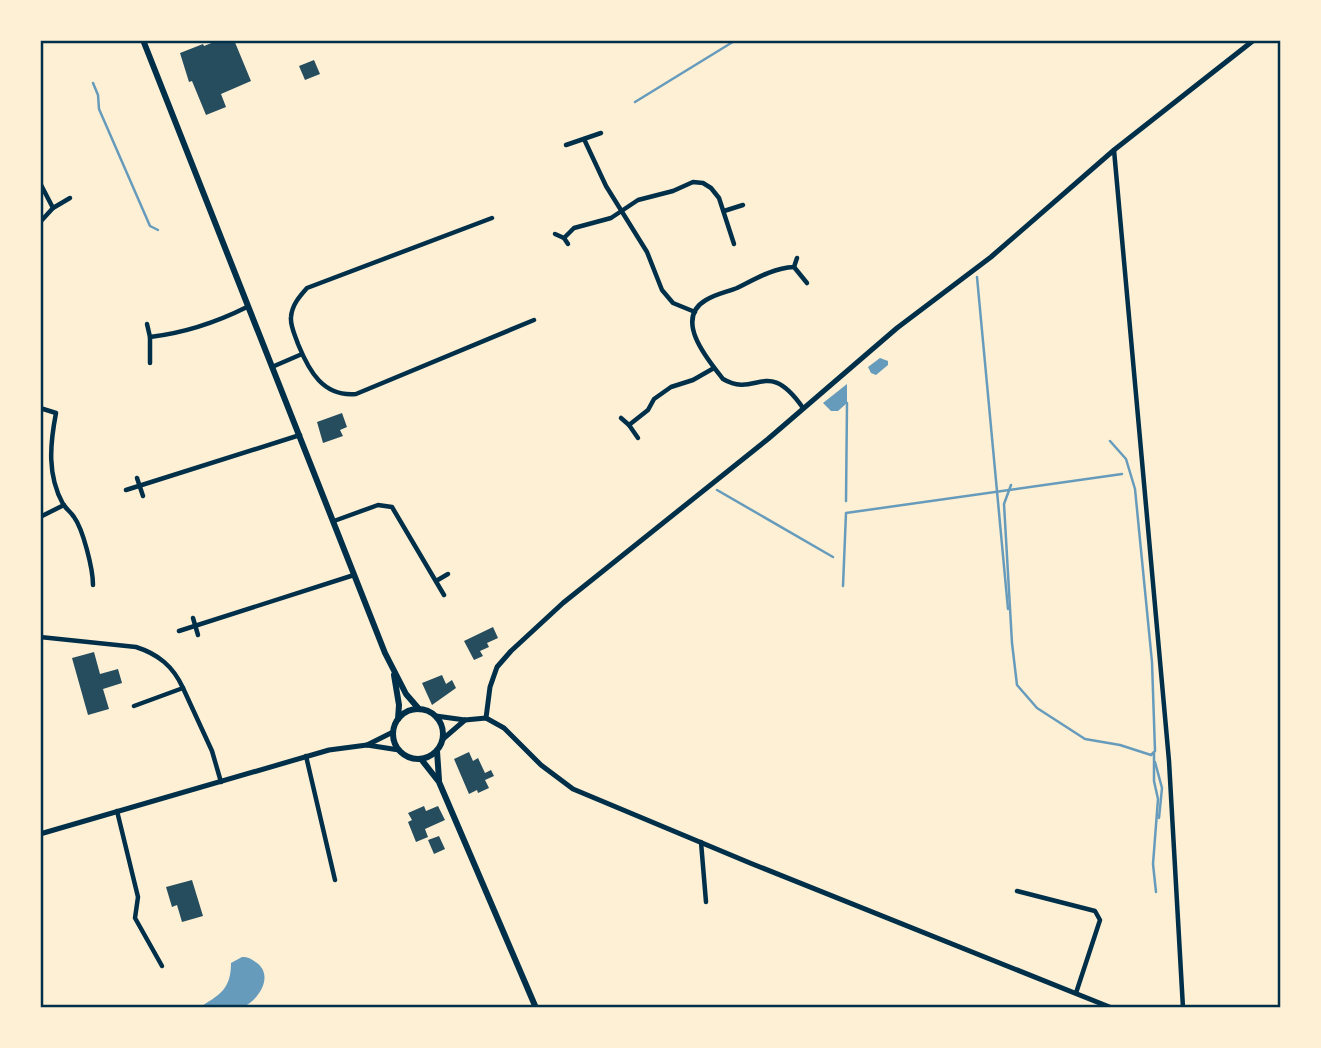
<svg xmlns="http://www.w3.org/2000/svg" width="1321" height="1048" viewBox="0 0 1321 1048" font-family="Georgia,serif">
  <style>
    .water { fill: #669bbc }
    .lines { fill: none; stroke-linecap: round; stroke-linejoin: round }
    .stream { stroke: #669bbc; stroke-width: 2.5 }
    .building { fill: #264d5e }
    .minor { stroke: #003049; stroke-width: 4.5 }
    .tertiary { stroke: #003049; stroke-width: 5 }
    .secondary { stroke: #003049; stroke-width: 6 }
    .neatline { fill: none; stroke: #003049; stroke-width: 2.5 }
  </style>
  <rect width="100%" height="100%" fill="#fdf0d5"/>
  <g class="water">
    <polygon points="880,358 888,361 888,365 876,375 871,373 868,367"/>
    <polygon points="847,384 847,403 838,411 831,411 823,403"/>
    <path d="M242,957C249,957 251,959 257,963C274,976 259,1000 243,1007C232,1012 211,1008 198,1008C220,995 231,989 231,963Z"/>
  </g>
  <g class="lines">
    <g class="stream">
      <polyline points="93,83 98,95 99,109 150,226 158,230"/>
      <polyline points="635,102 736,40"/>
      <polyline points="977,277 1008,609"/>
      <polyline points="1110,441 1126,459 1135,489 1152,662 1155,751"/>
      <polyline points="1011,485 1004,504 1012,643 1017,685 1037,708 1085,739 1120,745 1151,755 1154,752 1154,781 1158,799 1153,864 1156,892"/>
      <polyline points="717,490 833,557"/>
      <polyline points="846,501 847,403"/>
      <polyline points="843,586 846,513 1122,474"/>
      <polyline points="1155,762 1162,788 1159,818"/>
    </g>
  </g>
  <g class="building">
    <polygon points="219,40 234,40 251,81 221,94 226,107 206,115 192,81 189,82 180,53 203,44 204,46"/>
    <polygon points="314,60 320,74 305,80 299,66"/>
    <polygon points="342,413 347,427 340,430 343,436 323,443 317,422"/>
    <polygon points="493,627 498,638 487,643 489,647 480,651 483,656 474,660 464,641"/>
    <polygon points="94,652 100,674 118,669 122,683 103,689 109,709 88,715 72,658"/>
    <polygon points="442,675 446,684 452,680 456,688 432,705 422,683"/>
    <polygon points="469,752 473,761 478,758 485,773 491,770 494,776 485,780 489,788 478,793 477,790 469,794 454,759"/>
    <polygon points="424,806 426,811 438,806 445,820 425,829 428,837 416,842 408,822 412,820 408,813"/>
    <polygon points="439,836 445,849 434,854 428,840"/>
    <polygon points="192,880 203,916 182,922 177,905 172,907 166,887"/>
  </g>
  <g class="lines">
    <g class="minor">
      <polyline points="584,139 606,186 647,252 662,290 673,303 695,312"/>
      <polyline points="566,145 601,133"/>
      <polyline points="1114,150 1169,761 1183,1008"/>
      <polyline points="40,183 53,208 70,198"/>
      <polyline points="724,211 743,205"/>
      <path d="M492,218L307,288C299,297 292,305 291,317C290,326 295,335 298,344C309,371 323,397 356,394L534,320"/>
      <polyline points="42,220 53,208"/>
      <polyline points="555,234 564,238 574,228 611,218 638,200 673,191 693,182 703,183 711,188 719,198 734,244"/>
      <polyline points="564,238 568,244"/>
      <path d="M797,258L794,267C773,268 755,279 737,288C727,292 716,294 706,300C673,319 708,360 723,379C757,399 767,356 803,408"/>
      <polyline points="794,267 807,283"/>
      <polyline points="147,324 150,337"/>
      <path d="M150,363V337C184,333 217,322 247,307"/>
      <polyline points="272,367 302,354"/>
      <path d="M40,408L56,413C50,444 47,475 63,504C66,509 71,512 74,517C83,529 93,569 93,585"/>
      <polyline points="621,418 629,425"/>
      <polyline points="638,438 629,425 648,410 654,399 671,387 693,380 714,368"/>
      <polyline points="137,478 143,496"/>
      <polyline points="126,490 300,435"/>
      <polyline points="40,517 64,505"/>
      <polyline points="334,521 378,505 392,507 444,595"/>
      <polyline points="436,581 448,574"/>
      <polyline points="193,618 198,635"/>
      <polyline points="179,631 354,575"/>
      <path d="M40,637L136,647C158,654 173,666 183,688"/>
      <polyline points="134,706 183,688 212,751 221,782"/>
      <polyline points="306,756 335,880"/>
      <polyline points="117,811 138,897 135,918 162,966"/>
      <polyline points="701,842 706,902"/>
      <polyline points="1017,891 1095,911 1100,920 1076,993"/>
    </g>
    <g class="tertiary">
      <polyline points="436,716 465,720 486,718 504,728 541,765 573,789 750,863 1112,1008"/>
      <polyline points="486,718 490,687 497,667 511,651 563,603 768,439 897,328 991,257 1114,150 1254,40"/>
      <polyline points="443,739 465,720"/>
      <polyline points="367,745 393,732"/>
      <polyline points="40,834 329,750 367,745 399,750"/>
    </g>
    <g class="secondary">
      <polyline points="143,40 385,653 406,694 419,709"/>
      <polyline points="394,675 399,705 398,719"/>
      <circle cx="418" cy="734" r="25"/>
      <polyline points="437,751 439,780"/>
      <polyline points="421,759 439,782 536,1008"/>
    </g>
  </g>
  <rect width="1321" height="1048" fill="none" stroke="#fdf0d5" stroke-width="84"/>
  <rect x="42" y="42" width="1237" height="964" class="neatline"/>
</svg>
